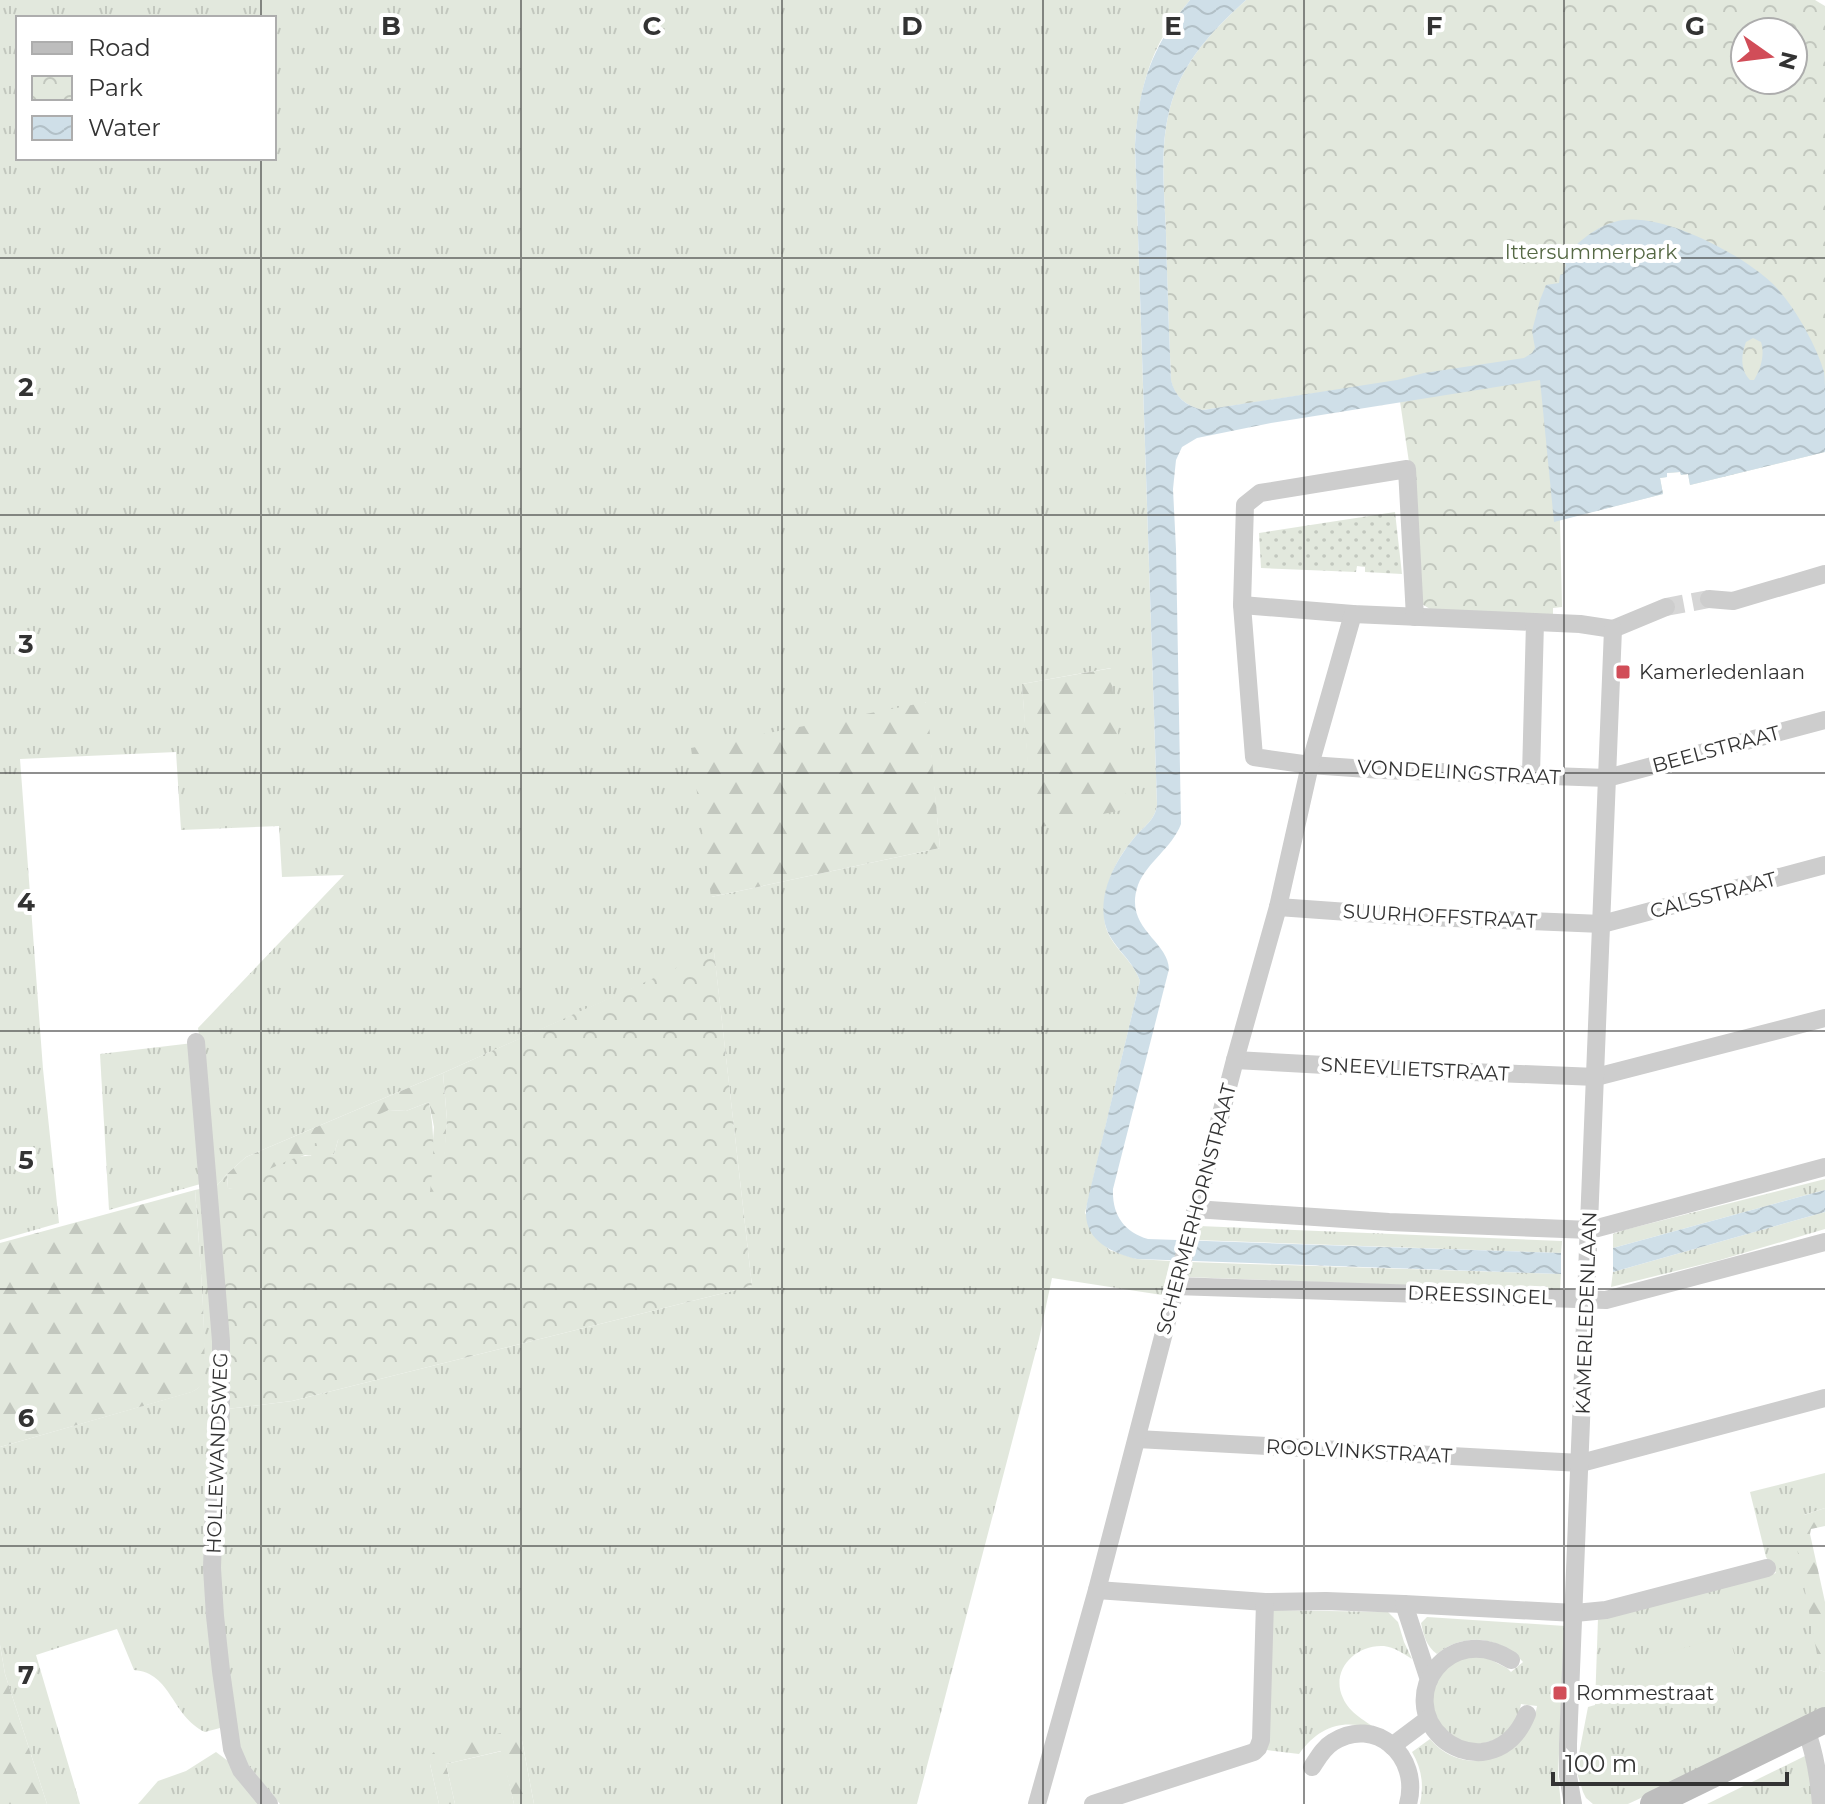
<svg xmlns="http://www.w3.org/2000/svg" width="1825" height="1804" viewBox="0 0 1825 1804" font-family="Montserrat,sans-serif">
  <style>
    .grass { fill: url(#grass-tufts); fill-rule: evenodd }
    .forest { fill: url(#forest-firs) }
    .park { fill: url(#park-crowns); fill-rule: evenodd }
    .garden { fill: url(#garden-dots) }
    .pitch { fill: #e2e8dd }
    .water { fill: url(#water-waves); fill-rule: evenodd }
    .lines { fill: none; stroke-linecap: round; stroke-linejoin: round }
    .street-tunnel { stroke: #d6d6d6; stroke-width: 18; stroke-dasharray: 18 9; stroke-linecap: butt }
    .street { stroke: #cdcdcd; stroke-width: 18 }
    .secondary { stroke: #bdbdbd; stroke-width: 26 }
    .grid { fill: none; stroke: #333; stroke-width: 2; stroke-opacity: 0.55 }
    .poi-dot { fill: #d14d58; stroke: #fff; stroke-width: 3 }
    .labels { text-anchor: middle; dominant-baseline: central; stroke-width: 8; stroke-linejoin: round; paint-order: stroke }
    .park-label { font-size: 20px; fill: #566945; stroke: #fff }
    .poi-label { font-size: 20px; fill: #333; stroke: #fff; text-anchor: start }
    .street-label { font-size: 20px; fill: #333; stroke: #fff }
    .grid-label { font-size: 26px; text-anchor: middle; font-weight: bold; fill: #333; stroke: #fff; stroke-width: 8; stroke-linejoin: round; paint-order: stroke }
  </style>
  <defs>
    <pattern id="grass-tufts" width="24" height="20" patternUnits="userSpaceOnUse" patternTransform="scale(2)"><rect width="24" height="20" fill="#e2e8dd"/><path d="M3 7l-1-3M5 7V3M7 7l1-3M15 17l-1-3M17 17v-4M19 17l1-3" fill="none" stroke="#c2c7be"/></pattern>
    <pattern id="forest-firs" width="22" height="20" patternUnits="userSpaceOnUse" patternTransform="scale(2)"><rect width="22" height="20" fill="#e2e8dd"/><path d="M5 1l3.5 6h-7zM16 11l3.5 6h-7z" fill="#c2c7be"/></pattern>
    <pattern id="park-crowns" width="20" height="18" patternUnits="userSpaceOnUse" patternTransform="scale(2)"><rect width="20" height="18" fill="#e2e8dd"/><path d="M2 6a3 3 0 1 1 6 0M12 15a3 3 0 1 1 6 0" fill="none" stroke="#c2c7be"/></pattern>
    <pattern id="garden-dots" width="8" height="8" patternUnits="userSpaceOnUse" patternTransform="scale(2)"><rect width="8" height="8" fill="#e2e8dd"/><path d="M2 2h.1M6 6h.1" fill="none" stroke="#c2c7be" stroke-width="1.8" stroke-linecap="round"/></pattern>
    <pattern id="water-waves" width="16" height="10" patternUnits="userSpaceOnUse" patternTransform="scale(2)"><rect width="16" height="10" fill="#cfdfe8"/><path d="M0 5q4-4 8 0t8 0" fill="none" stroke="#b2c0c7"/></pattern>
  </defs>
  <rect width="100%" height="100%" fill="#fff"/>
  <g class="grass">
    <path d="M0,0H1190C1182,10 1174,20 1167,30C1145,65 1138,104 1135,145L1157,804C1156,820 1143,827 1134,838C1114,862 1100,892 1105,924C1110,947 1133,959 1140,981L1085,1213L1109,1250L1137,1259L1170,1261L1162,1295L1052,1278L1039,1339L917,1804H534L521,1735L430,1764L439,1804H280L245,1761L236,1735L218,1587L227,1409L292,1401L752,1286L714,952L443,1073L246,1157L227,1174L213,1190L201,1047L198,1028L344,875L282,877L279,826L181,830L176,752L20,759L43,1069L59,1223L0,1240ZM18,18H274V158H18ZM1111,668L1113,693L1033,828L1022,684ZM926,702L940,848L711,897Z"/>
    <polygon points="193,1043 204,1183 109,1210 100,1054"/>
    <polygon points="1825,1179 1825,1190 1613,1248 1613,1234 1624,1230"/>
    <path d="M204,1188L218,1371L210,1507L224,1721L220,1728L205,1732C171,1716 172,1673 134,1670L117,1629L36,1655L80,1804H47L5,1674L0,1645V1447L191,1392C195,1390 199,1388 201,1385C210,1370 197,1217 195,1190Z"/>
    <polygon points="1825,1212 1825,1229 1720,1260 1611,1287 1613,1272"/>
    <polygon points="1199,1226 1562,1241 1561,1253 1195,1240"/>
    <polygon points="1189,1262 1561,1274 1560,1291 1185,1277"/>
    <polygon points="1825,1473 1825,1508 1804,1515 1820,1670 1825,1672 1825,1708 1701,1770 1628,1804 1593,1804 1586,1798 1583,1792 1577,1773 1577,1764 1588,1707 1595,1705 1598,1618 1776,1573 1766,1557 1750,1492"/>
    <path d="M1270,1610L1388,1612L1398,1622L1404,1642L1412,1659C1404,1654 1394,1647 1384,1646C1355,1644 1330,1671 1343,1698C1349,1713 1367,1722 1380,1731C1346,1718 1321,1724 1299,1754L1267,1750Z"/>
    <path d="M1427,1617L1565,1626L1558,1775L1561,1804H1420C1424,1785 1422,1769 1412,1752L1430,1739C1465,1781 1528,1758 1537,1706L1521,1704C1518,1720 1508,1737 1491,1741C1487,1742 1478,1745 1473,1745C1451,1743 1430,1720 1432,1697C1433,1675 1456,1654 1479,1656C1488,1656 1499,1665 1507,1668L1511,1672L1523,1662C1501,1636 1463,1632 1437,1654C1426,1646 1424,1636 1421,1623Z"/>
    <polygon points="216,1752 232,1764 262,1804 138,1804 158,1781 186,1771"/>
    <polygon points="1805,1756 1817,1804 1707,1804"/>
  </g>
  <g class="forest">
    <polygon points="1112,668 1113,693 1127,809 1032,829 1022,684"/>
    <polygon points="927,702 940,848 711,897 691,748"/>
    <path d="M443,1073L447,1120L442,1198L429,1192L434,1127L429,1102L406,1111L389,1110L338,1140L334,1155C324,1152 315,1157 305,1155L263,1173L240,1188L233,1189L228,1188L227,1174L246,1157Z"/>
    <path d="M195,1190C197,1216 210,1371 202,1385C199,1388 195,1390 192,1392L0,1447V1243Z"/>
    <polygon points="1825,1508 1825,1526 1811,1529 1810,1534 1825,1602 1825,1672 1820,1670 1795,1538 1798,1526 1804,1515"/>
    <polygon points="0,1645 5,1674 47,1804 0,1804"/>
    <polygon points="501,1733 521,1735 534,1804 514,1804 501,1751 446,1764 455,1804 439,1804 430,1764 430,1756 438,1748"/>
  </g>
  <g class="park">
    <path d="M1246,0H1815L1825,6V452L1690,485L1688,474L1681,475L1680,472L1667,473V477L1660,478L1663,494L1560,520L1562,607L1553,608V616L1433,611L1422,604L1410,469L1397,381L1203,410C1186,406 1175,397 1171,381C1169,331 1167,282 1166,233C1164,186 1158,137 1175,92C1189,55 1217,26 1246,0ZM1745,32H1793V80H1745Z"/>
    <path d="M714,951L752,1286L292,1401L227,1409L213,1190L227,1174L228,1188C241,1190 245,1181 256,1176C270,1169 297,1154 311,1156L315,1143L328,1145V1153L334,1155L338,1140L347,1128L389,1110L406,1111L429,1102C435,1133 434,1161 430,1192L441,1191L447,1120L443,1073Z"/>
  </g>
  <polygon class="garden" points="1395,512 1402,574 1365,572 1365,567 1357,566 1356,572 1261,568 1259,533"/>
  <g class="pitch">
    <polygon points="1729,1635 1742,1683 1651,1709 1638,1661"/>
    <polygon points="502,1751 514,1804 455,1804 446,1764"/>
  </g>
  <g class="water">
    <path d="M1190,0H1246C1217,26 1189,55 1175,92C1158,137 1164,186 1166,233C1167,282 1169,331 1171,380C1175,397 1186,406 1203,410L1397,380L1424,373L1524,358L1532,353L1535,348L1532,331L1540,300L1546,285L1559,283L1560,275L1563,274L1566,265L1562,259C1579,241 1598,224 1623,220C1666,214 1741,254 1772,283C1792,302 1817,346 1824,372C1825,380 1825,389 1825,397C1825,415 1825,433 1825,452L1690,485L1688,474L1681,475L1680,472L1667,473V477L1660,478L1663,494L1554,522L1540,380L1271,423L1197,438L1182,447L1176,460L1173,489L1176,549L1181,824C1172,848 1147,862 1138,885C1123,928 1168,940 1169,969L1113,1189C1112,1215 1124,1232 1148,1239L1561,1253V1274L1137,1259C1109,1252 1080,1238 1087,1203L1140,981C1133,959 1111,947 1105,924C1098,893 1115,861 1134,838C1143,827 1156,820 1157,804L1135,145C1139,84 1151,48 1190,0ZM1753,338L1761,342C1765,354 1761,369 1754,380H1750C1740,370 1741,355 1746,342Z"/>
    <polygon points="1825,1190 1825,1212 1613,1272 1613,1248"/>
  </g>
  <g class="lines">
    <polyline class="street-tunnel" points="1666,607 1709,599"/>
    <g class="street">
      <polyline points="1709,599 1733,601 1825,574"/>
      <polyline points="1242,605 1353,614 1580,624 1613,629"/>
      <polyline points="1415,617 1407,469 1260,493 1245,505 1242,605 1254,757 1310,765 1382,770 1607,778 1825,720"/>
      <polyline points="1613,629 1666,607"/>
      <polyline points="1531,775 1535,622"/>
      <polyline points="1278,907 1404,916 1602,924 1825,865"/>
      <polyline points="196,1042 221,1341 221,1413 214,1509 212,1568 215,1616 221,1671 232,1749 241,1770 269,1804"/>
      <polyline points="1235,1060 1397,1069 1596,1077 1825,1018"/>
      <polyline points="1195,1209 1389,1222 1590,1230 1825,1167"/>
      <polyline points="1175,1286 1606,1300 1825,1242"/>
      <polyline points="1137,1439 1581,1463 1825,1398"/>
      <polyline points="1097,1590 1265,1602 1326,1601 1404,1604 1575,1613 1606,1610 1767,1568"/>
      <polyline points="1404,1604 1429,1680"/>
      <path d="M1511,1660C1449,1620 1396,1696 1442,1738C1453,1748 1468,1753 1482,1752C1505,1749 1519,1734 1527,1714"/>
      <path d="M1806,1729C1815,1754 1819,1778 1821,1804"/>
      <polyline points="1392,1746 1428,1719"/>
      <path d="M1312,1767C1318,1758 1323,1748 1333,1742C1375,1715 1421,1756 1408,1804"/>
      <polyline points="1037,1804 1097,1590 1235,1060 1278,907 1310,765 1353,614"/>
      <polyline points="1093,1804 1254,1752 1258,1748 1261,1740 1265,1602"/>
      <polyline points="1573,1804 1568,1776 1568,1744 1613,629"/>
    </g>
    <polyline class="secondary" points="1653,1804 1825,1720"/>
  </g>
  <path class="grid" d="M261,0V18M521,0V1804M782,0V1804M1043,0V1804M1304,0V1804M1564,0V1804M261,158V1804M0,258H1825M0,515H1825M0,773H1825M0,1031H1825M0,1289H1825M0,1546H1825"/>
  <g class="poi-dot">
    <rect x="1615" y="664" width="16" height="16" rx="4"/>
    <rect x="1552" y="1685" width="16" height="16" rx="4"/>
  </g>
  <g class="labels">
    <g class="park-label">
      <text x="1591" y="252">Ittersummerpark</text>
    </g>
    <g class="poi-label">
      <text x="1639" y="672">Kamerledenlaan</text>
      <text x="1576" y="1693">Rommestraat</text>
    </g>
    <g class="street-label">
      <text transform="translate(1716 749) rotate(-15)">BEELSTRAAT</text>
      <text transform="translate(1459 772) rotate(3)">VONDELINGSTRAAT</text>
      <text transform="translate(1713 895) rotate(-15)">CALSSTRAAT</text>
      <text transform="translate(1440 916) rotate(3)">SUURHOFFSTRAAT</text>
      <text transform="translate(1415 1069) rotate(3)">SNEEVLIETSTRAAT</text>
      <text transform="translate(1196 1209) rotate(-75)">SCHERMERHORNSTRAAT</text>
      <text transform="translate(1480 1295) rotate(2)">DREESSINGEL</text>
      <text transform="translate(1586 1313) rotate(-88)">KAMERLEDENLAAN</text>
      <text transform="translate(1359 1451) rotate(3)">ROOLVINKSTRAAT</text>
      <text transform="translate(217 1453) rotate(-88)">HOLLEWANDSWEG</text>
    </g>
  </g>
  <g class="grid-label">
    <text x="391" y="35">B</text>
    <text x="652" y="35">C</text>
    <text x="912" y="35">D</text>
    <text x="1173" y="35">E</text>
    <text x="1434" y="35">F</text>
    <text x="1695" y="35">G</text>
    <text x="26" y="396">2</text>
    <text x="26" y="653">3</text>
    <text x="26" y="911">4</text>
    <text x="26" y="1169">5</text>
    <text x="26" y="1427">6</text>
    <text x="26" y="1684">7</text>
  </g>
  <rect x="16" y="16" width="260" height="144" fill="#ffffff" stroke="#adadad" stroke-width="2"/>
  <rect x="32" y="42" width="40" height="12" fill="#bdbdbd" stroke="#adadad" stroke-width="2"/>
  <text x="88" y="56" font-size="24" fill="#333333">Road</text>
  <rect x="32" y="76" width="40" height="24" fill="url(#park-crowns)" stroke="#adadad" stroke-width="2"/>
  <text x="88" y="96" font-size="24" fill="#333333">Park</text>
  <rect x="32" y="116" width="40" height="24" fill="url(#water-waves)" stroke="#adadad" stroke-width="2"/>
  <text x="88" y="136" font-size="24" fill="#333333">Water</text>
  <g transform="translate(1769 56) rotate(104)"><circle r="38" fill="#ffffff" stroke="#adadad" stroke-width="2"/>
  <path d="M0-6L14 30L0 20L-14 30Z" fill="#d14d58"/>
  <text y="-12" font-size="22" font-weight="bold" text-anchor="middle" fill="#333333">N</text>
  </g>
  <path d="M1553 1772v12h234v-12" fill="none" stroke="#333333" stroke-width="4"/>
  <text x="1565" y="1772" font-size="24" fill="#333333" stroke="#ffffff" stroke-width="6" paint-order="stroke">100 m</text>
</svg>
